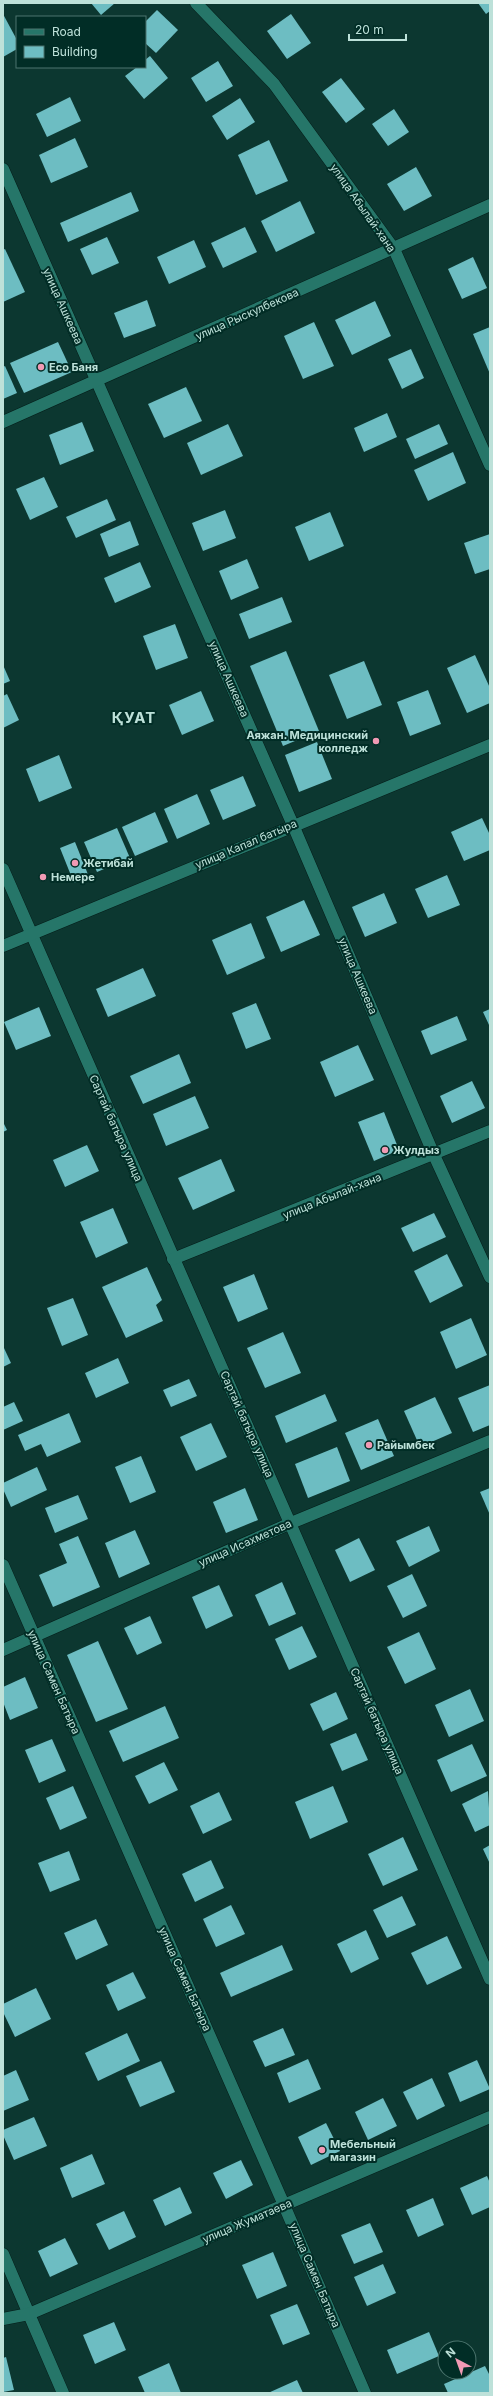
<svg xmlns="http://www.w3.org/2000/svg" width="493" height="2396" viewBox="0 0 493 2396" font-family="Inter,sans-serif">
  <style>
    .building { fill: #6dbdc2 }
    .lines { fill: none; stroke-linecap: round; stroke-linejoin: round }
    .minor-casing { stroke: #041c18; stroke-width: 13 }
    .minor { stroke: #267669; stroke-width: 12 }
    .poi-dot { fill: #f19ab4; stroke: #012d26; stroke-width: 1.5 }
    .labels { text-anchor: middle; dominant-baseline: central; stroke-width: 4; stroke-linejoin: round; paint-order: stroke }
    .street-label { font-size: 11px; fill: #bde1d9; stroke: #012d26 }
    .poi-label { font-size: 11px; font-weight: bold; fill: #bde1d9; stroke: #012d26; text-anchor: start }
    .district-label { font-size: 15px; font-weight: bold; letter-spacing: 1px; fill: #bde1d9; stroke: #012d26 }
  </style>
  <rect width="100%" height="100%" fill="#0c3730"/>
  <g class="building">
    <polygon points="91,3 115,3 101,15"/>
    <polygon points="478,3 490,3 490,11 486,14"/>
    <polygon points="157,10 178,30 156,53 145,43 145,22"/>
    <polygon points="3,14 17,40 17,49 3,57"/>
    <polygon points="291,14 311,43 287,59 267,31"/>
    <polygon points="150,56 168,78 144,99 125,76 137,67 145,67 145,60"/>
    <polygon points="218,61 233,86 206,102 191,78"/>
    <polygon points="341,78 365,109 346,123 322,92"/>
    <polygon points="70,97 81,121 47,137 36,114"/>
    <polygon points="240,98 255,122 227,140 212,116"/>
    <polygon points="394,109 409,132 388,146 372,124"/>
    <polygon points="75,138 88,167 51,183 39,155"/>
    <polygon points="269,140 288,181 256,195 238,155"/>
    <polygon points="416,167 432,196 404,211 387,184"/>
    <polygon points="131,192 139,211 68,242 60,223"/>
    <polygon points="300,201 315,233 276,252 261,221"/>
    <polygon points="245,227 257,252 223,268 211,243"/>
    <polygon points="107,237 119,263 92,275 80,249"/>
    <polygon points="194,240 206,267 169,284 157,257"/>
    <polygon points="5,249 25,292 3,302 3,250"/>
    <polygon points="473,257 487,288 462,299 448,269"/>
    <polygon points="147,300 156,326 124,338 114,313"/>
    <polygon points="375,301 391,336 352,355 335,320"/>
    <polygon points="314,322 334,366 303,379 284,336"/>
    <polygon points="490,327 490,374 473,334"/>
    <polygon points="58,342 72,372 24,393 10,363"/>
    <polygon points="411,349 424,378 402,389 388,359"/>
    <polygon points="5,366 17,393 3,399 3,367"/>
    <polygon points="186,387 202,421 164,438 148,404"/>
    <polygon points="387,413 397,437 364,452 354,428"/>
    <polygon points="82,422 94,451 60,465 49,435"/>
    <polygon points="228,424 243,456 201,475 187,443"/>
    <polygon points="439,424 448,444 415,459 406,439"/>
    <polygon points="453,452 466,483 428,501 414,470"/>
    <polygon points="44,477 58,507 30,520 16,489"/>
    <polygon points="107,499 116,520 76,538 66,517"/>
    <polygon points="225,510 236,538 203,551 192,523"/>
    <polygon points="330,512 344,546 309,561 295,527"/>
    <polygon points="130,521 139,545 109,557 100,534"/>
    <polygon points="490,534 490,569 475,574 464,543"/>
    <polygon points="247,559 259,588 231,600 219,571"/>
    <polygon points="140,562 151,587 115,603 104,578"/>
    <polygon points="282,597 292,622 249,639 239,614"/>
    <polygon points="175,624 188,658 156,670 143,636"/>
    <polygon points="286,651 319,731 283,746 250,666"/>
    <polygon points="475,655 490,688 490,703 467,713 447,668"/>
    <polygon points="364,661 382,705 347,719 329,675"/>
    <polygon points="3,665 10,681 3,684"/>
    <polygon points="428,690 441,724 410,736 397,702"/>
    <polygon points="201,691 214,721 182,735 169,705"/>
    <polygon points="7,694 19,720 3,728 3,696"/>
    <polygon points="317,742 332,779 299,792 285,755"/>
    <polygon points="59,755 72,788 39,802 26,769"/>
    <polygon points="243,776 256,806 223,820 210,790"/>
    <polygon points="197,794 210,824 177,839 164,809"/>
    <polygon points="155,812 168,842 135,856 122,827"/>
    <polygon points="482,818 490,835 490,850 464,861 451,832"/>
    <polygon points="117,828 130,858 97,872 84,842"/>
    <polygon points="75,842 89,877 74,883 60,848"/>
    <polygon points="447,875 460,905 428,918 415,889"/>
    <polygon points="384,893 397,923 365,937 352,907"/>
    <polygon points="304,900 320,935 281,952 266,917"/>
    <polygon points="251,923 265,958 227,975 212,940"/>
    <polygon points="143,968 156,996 108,1017 96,989"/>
    <polygon points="256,1003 271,1039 246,1049 232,1013"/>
    <polygon points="39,1007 51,1036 16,1050 4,1022"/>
    <polygon points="490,1009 490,1027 483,1012"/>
    <polygon points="457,1016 467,1040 431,1055 421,1031"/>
    <polygon points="358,1045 374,1080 335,1097 320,1062"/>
    <polygon points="179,1054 191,1083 143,1104 130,1076"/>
    <polygon points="472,1081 485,1108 452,1123 440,1096"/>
    <polygon points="195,1096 209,1128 166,1146 153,1114"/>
    <polygon points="384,1112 399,1150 374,1161 358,1122"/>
    <polygon points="3,1122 7,1130 3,1132"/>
    <polygon points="87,1145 99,1171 65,1187 53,1160"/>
    <polygon points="221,1159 235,1191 193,1210 178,1178"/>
    <polygon points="113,1208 128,1243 96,1258 80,1222"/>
    <polygon points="434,1213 446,1237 413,1252 401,1228"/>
    <polygon points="447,1254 463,1286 430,1303 414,1271"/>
    <polygon points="147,1267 162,1300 156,1305 163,1321 126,1338 102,1287"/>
    <polygon points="254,1274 268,1309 238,1322 223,1287"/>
    <polygon points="73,1298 88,1335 62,1346 47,1308"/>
    <polygon points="471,1318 487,1355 456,1369 440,1332"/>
    <polygon points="283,1332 301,1373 265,1388 247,1348"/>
    <polygon points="3,1346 11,1363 3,1367"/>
    <polygon points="118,1358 129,1383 96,1398 85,1373"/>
    <polygon points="189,1379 197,1396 171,1407 163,1390"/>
    <polygon points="490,1385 490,1425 473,1432 458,1398"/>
    <polygon points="325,1394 337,1421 286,1443 275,1416"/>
    <polygon points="435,1397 452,1433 420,1447 404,1411"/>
    <polygon points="14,1402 23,1421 3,1430 3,1407"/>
    <polygon points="69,1413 81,1442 47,1457 41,1444 25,1451 18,1435"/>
    <polygon points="378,1419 394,1456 361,1470 345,1433"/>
    <polygon points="211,1423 227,1457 196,1471 180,1437"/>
    <polygon points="337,1447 350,1481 308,1498 295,1464"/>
    <polygon points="141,1456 156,1492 130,1503 115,1467"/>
    <polygon points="37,1467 47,1490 11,1507 3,1489 3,1483"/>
    <polygon points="245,1488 258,1520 226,1533 213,1502"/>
    <polygon points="490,1488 490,1515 480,1492"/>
    <polygon points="78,1495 88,1519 55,1533 45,1508"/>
    <polygon points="429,1526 440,1551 409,1567 396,1541"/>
    <polygon points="135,1530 150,1564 119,1578 105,1543"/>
    <polygon points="78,1536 100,1587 53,1607 39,1575 67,1563 59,1544"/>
    <polygon points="359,1538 375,1570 350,1582 335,1550"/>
    <polygon points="412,1574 427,1606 403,1618 387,1586"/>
    <polygon points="282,1582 296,1614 269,1626 255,1595"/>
    <polygon points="219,1585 233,1616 206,1629 192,1597"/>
    <polygon points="150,1616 162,1643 137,1655 124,1628"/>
    <polygon points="302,1626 317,1657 289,1670 275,1639"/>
    <polygon points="419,1632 436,1669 405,1684 387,1647"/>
    <polygon points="98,1641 128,1709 96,1722 67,1655"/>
    <polygon points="25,1677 38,1708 10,1720 3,1702 3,1687"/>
    <polygon points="470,1689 484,1721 449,1737 435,1705"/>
    <polygon points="336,1692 348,1719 323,1731 310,1704"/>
    <polygon points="165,1706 179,1738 123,1762 109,1731"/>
    <polygon points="356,1733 368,1760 342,1771 330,1744"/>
    <polygon points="52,1739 66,1771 39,1783 25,1750"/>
    <polygon points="472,1744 487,1776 451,1792 437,1760"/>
    <polygon points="164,1762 178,1790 149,1804 135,1776"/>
    <polygon points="73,1786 87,1818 60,1830 46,1798"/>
    <polygon points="333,1786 348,1822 310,1839 295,1802"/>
    <polygon points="488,1791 490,1825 475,1832 462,1804"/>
    <polygon points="219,1792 232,1820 203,1834 190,1806"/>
    <polygon points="403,1837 418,1870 383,1886 368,1854"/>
    <polygon points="490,1845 490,1864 483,1849"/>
    <polygon points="69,1851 80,1880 50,1892 38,1863"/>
    <polygon points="211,1860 224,1888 195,1902 182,1874"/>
    <polygon points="402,1896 416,1925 387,1938 373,1910"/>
    <polygon points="231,1905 245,1934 216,1947 203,1919"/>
    <polygon points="96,1919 108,1945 76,1960 64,1933"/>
    <polygon points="366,1930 379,1959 351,1973 337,1944"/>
    <polygon points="447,1936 462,1968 427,1985 411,1953"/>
    <polygon points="282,1945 293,1970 231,1997 220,1973"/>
    <polygon points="133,1972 146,1998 118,2011 106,1985"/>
    <polygon points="36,1988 51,2019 15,2037 3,2012 3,2004"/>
    <polygon points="283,2028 295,2055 265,2067 253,2041"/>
    <polygon points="127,2033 140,2061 98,2081 85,2053"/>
    <polygon points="308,2059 321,2089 289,2103 277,2073"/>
    <polygon points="477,2060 490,2089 460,2102 448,2073"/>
    <polygon points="161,2061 175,2092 140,2107 126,2076"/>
    <polygon points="16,2070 29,2100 3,2111 3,2076"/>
    <polygon points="432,2078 445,2106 417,2120 403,2092"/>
    <polygon points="383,2098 397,2126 368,2140 355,2112"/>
    <polygon points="34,2117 47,2146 14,2160 3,2135 3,2130"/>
    <polygon points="326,2123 340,2151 311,2165 298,2137"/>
    <polygon points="92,2154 105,2184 72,2198 60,2168"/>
    <polygon points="241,2160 253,2185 226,2199 213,2173"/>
    <polygon points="487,2176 490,2183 490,2207 472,2215 460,2188"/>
    <polygon points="180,2187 192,2213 165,2226 153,2200"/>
    <polygon points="433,2198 444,2225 418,2237 406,2210"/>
    <polygon points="124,2211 136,2237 109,2250 96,2224"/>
    <polygon points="370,2223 383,2252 354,2264 341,2235"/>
    <polygon points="65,2238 78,2264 50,2277 38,2251"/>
    <polygon points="273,2252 287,2286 257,2299 242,2265"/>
    <polygon points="383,2264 396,2293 367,2306 354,2277"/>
    <polygon points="297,2304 310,2334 283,2345 270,2315"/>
    <polygon points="114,2322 126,2350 95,2364 83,2335"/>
    <polygon points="429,2332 439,2356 397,2374 387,2350"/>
    <polygon points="6,2357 14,2390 3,2392 3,2358"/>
    <polygon points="169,2363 181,2393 145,2393 138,2377"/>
    <polygon points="485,2366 490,2376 490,2392 448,2393 444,2384"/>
    <polygon points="297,2380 303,2393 268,2393"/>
  </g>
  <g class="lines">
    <g class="minor-casing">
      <g id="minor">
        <polyline points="196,3 274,84 394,249 490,465"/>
        <polyline points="3,169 293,825 434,1155 490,1277"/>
        <polyline points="3,422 490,205"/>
        <polyline points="3,869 490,1979"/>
        <polyline points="3,946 490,745"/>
        <polyline points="173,1259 490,1131"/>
        <polyline points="3,1565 284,2205 365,2393"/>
        <polyline points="3,1650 291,1523 490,1441"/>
        <polyline points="3,2254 63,2393"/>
        <polyline points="3,2319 29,2314 490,2117"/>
      </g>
    </g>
    <use href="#minor" class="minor"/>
  </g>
  <g class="poi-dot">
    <circle cx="41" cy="367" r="4"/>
    <circle cx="376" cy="741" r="4"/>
    <circle cx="75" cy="863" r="4"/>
    <circle cx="43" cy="877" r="4"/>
    <circle cx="385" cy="1150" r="4"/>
    <circle cx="369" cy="1445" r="4"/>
    <circle cx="322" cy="2150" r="4"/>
  </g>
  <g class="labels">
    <g class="street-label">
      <text transform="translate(363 208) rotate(55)">улица Абылай-хана</text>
      <text transform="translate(63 306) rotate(66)">улица Ашкеева</text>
      <text transform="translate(247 314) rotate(-24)">улица Рыскулбекова</text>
      <text transform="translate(229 679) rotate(66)">улица Ашкеева</text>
      <text transform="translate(246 844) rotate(-23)">улица Капал батыра</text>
      <text transform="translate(358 976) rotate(67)">улица Ашкеева</text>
      <text transform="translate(116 1128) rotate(66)">Сартай батыра улица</text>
      <text transform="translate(332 1196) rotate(-22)">улица Абылай-хана</text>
      <text transform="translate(247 1424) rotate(66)">Сартай батыра улица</text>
      <text transform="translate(245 1543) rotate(-24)">улица Исахметова</text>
      <text transform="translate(54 1682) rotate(66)">улица Самен Батыра</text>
      <text transform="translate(377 1721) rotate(66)">Сартай батыра улица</text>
      <text transform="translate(185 1979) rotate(66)">улица Самен Батыра</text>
      <text transform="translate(247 2221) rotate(-23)">улица Жуматаева</text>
      <text transform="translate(315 2275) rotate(67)">улица Самен Батыра</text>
    </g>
    <g class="poi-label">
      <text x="49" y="367">Eco Баня</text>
      <text x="368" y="735" text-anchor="end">Аяжан. Медицинский<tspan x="368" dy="13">колледж</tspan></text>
      <text x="83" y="863">Жетибай</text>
      <text x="51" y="877">Немере</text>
      <text x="393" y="1150">Жулдыз</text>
      <text x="377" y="1445">Райымбек</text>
      <text x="330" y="2144">Мебельный<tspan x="330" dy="13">магазин</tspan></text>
    </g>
    <g class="district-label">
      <text x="134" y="717">ҚУАТ</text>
    </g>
  </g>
  <rect width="493" height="2396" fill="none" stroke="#bde1d9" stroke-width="8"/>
  <rect x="16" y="16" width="130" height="52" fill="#012d26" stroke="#4c756e"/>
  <rect x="24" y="29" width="20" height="6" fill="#267669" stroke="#4c756e"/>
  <text x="52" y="36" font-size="12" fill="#bde1d9">Road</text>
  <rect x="24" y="46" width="20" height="12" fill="#6dbdc2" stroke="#4c756e"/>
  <text x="52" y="56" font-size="12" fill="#bde1d9">Building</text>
  <g transform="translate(457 2360) rotate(319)"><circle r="19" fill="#012d26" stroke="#4c756e"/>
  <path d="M0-3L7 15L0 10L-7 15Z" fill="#f19ab4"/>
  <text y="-6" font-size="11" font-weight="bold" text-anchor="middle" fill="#bde1d9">N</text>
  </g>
  <path d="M349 34v6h57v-6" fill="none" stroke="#bde1d9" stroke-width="2"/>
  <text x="355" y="34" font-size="12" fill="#bde1d9" stroke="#012d26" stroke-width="3" paint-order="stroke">20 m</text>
</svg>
